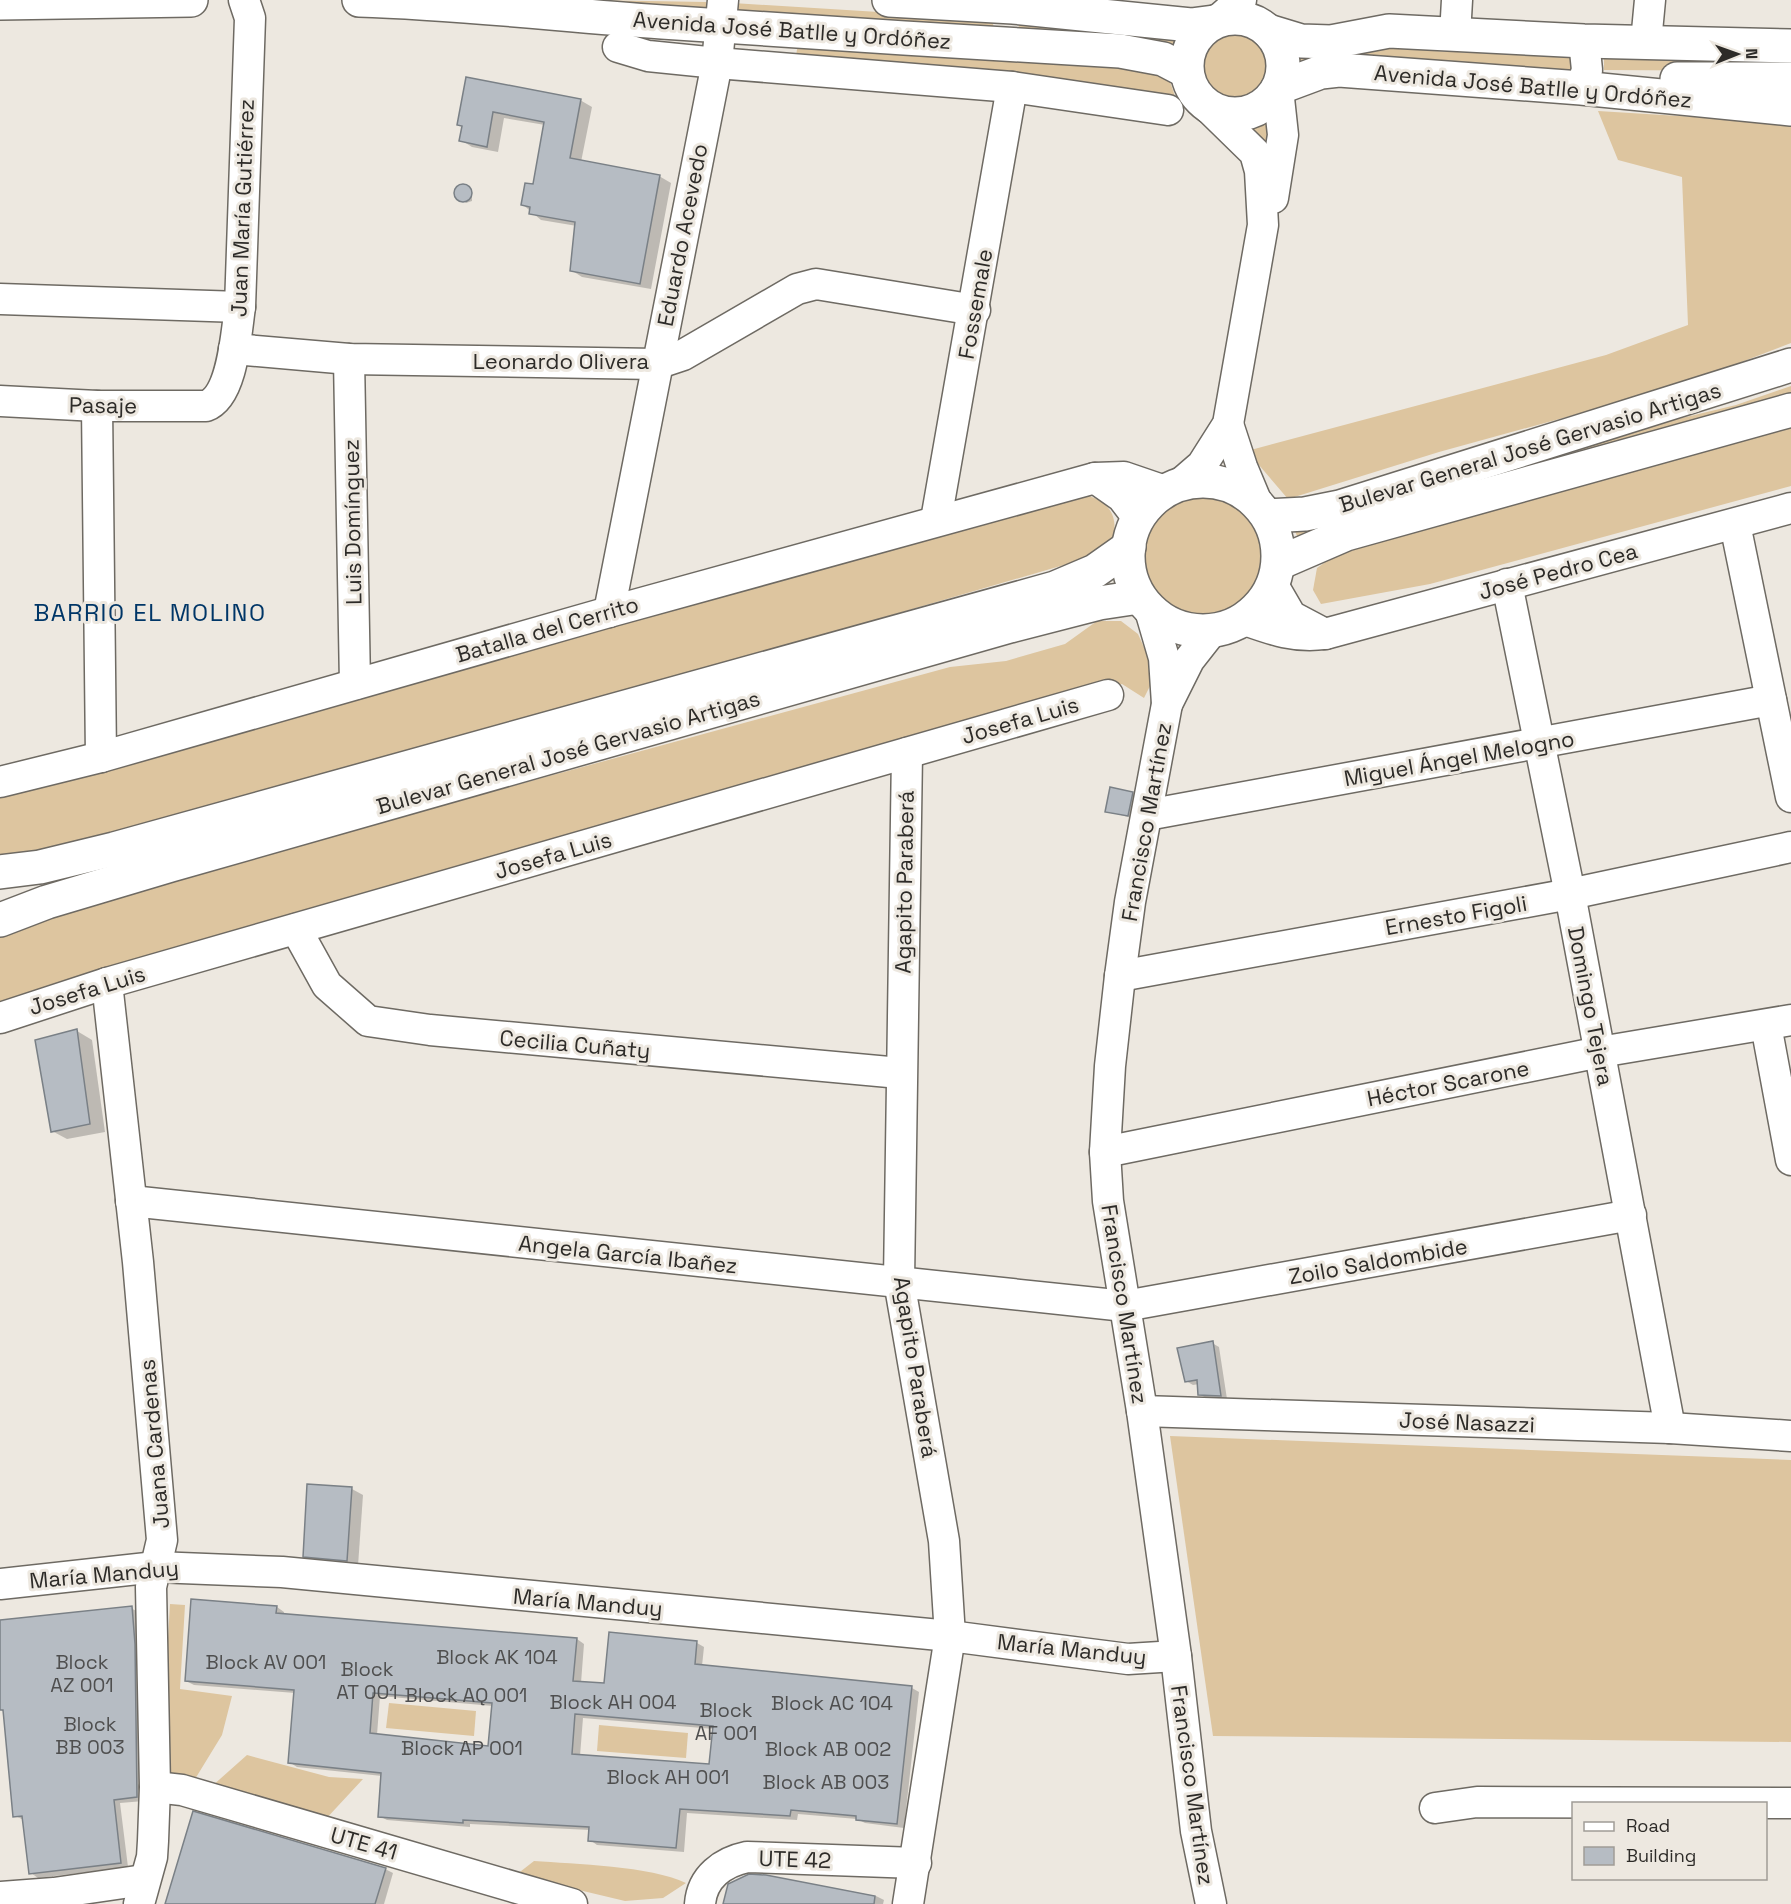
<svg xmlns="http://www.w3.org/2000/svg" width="1791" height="1904" viewBox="0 0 1791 1904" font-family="'Space Grotesk',sans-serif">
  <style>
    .grass { fill: #ddc59f }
    .shadow { fill: #0003; fill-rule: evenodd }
    .building { fill: #b6bcc3; stroke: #7a8086; stroke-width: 1.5; fill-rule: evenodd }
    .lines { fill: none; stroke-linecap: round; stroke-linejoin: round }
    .minor-casing { stroke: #6e6a63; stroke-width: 33 }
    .major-casing { stroke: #6e6a63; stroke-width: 36 }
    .minor { stroke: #fff; stroke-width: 30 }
    .major { stroke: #fff; stroke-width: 33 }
    .labels { text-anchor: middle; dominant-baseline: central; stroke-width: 6; stroke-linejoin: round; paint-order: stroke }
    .number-label { font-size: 20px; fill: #4f4f4f }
    .street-label { font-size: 22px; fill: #2d2b28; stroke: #ede8e0 }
    .neighbourhood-label { font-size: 24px; letter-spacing: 1.5px; fill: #003667; stroke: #ede8e0 }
  </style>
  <rect width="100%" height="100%" fill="#ede8e0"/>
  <g class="grass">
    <polygon points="590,0 706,2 708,8 706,11"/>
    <polygon points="733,3 991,19 994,27 733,14"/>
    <polygon points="1019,24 1185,34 1176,51 1018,33"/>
    <circle cx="1233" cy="68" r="37"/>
    <polygon points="798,43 1124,64 1167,73 1176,99 796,56"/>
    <polygon points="1402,44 1433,51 1577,57 1580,69 1523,75 1292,74 1292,60 1288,49"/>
    <polygon points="1604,57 1791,61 1791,71 1604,70"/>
    <polygon points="1272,111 1269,165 1244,125 1257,122"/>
    <polygon points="1598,111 1791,123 1791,343 1679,386 1439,452 1288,499 1247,451 1606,355 1688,325 1682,177 1618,160"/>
    <polygon points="1791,386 1791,393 1737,411 1298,538 1293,527 1653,425 1736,405"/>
    <polygon points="1791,427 1791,486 1430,584 1321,604 1313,590 1317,568 1341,551"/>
    <path d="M1073,491C1103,499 1120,507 1113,542L1081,560L551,714L0,863V797Z"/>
    <circle cx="1204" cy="557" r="65"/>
    <polygon points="1097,621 1121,621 1138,634 1156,674 1144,698 1122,684 0,1003 0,937 68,907 950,667 1006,661 1065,644"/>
    <polygon points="1170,1436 1791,1460 1791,1742 1213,1736"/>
    <polygon points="170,1604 185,1605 180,1689 232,1696 222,1735 192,1784 167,1775 161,1760"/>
    <polygon points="389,1703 476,1711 474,1736 386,1728"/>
    <polygon points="599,1725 688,1733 686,1758 597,1751"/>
    <polygon points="247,1755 329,1777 363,1779 324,1821 211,1787"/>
    <path d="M534,1861C574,1864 651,1866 686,1883L663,1898L625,1901L516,1875Z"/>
  </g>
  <g class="shadow">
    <polygon points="467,79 580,100 592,107 581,162 659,176 671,183 651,289 582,277 571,270 577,226 541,220 522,204 534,186 545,125 504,118 498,152 472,147 461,140 463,127 459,124"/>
    <polygon points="462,186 472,191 472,201 466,203 456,193"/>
    <polygon points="1133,793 1140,797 1135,819 1106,811"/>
    <polygon points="77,1031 92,1040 105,1132 67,1139 52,1131"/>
    <polygon points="1212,1343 1219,1347 1227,1399 1206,1398 1199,1394 1199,1384 1193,1385 1186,1381"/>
    <polygon points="352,1489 363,1495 358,1566 315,1562 304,1556"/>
    <path d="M277,1607L284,1612V1615L577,1639L584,1644L581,1683L606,1685L697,1643L704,1647L702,1666L912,1688L919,1692L904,1828L865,1823L857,1819L798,1814L797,1820L687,1813L684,1852L597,1845L590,1840V1830L470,1824V1827L387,1820L379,1816L382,1776L297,1767L289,1762L295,1693L194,1685L186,1681ZM380,1696L493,1706L490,1748L377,1735ZM583,1718L714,1729L711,1766L580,1756Z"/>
    <polygon points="131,1608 138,1612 144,1801 120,1803 128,1867 38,1878 31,1873 24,1820 15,1816 4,1712 0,1709 0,1621"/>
    <polygon points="385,1869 393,1873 384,1904 167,1904"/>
    <polygon points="766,1876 876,1896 884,1900 883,1904 726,1904"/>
  </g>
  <g class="building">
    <polygon points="466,77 581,99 570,158 660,175 640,284 570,271 575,222 529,214 530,207 521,205 525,183 533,184 544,122 493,112 487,147 459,141 462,126 457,125"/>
    <circle cx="463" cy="193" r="9"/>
    <polygon points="1110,787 1133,792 1128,816 1105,812"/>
    <polygon points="77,1029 90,1124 51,1132 35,1040"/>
    <polygon points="1213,1341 1221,1396 1198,1395 1197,1380 1185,1382 1177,1348"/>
    <polygon points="307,1484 352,1487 347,1561 303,1557"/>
    <path d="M191,1599L277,1606L276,1613L577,1638L573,1681L604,1683L609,1632L697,1641L695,1664L912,1686L897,1824L856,1820V1816L791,1810L790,1816L680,1809L676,1848L588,1841L589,1827L463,1820V1823L378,1817L381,1773L288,1763L294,1690L185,1681ZM373,1693L492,1703L488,1746L370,1733ZM575,1714L713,1726L709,1764L572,1754Z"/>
    <polygon points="132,1606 135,1644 137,1797 114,1800 121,1863 29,1874 22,1816 13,1817 3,1710 0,1710 0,1620"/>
    <polygon points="193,1811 386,1868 375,1904 165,1904"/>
    <polygon points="749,1874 766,1875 875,1896 874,1904 723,1904 728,1884"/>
  </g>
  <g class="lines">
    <g class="minor-casing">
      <g id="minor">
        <polyline points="1217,21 1241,0"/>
        <polyline points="1455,35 1457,0"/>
        <polyline points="1646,42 1650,0"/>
        <polyline points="618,47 648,56 717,63 1012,87 1168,110"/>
        <polyline points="1581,88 1587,70 1584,41"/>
        <polyline points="1273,198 1283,135 1278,89"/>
        <polyline points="0,299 240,307"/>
        <polyline points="234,349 349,359 656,364 683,355 797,289 816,284 975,310"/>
        <polyline points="349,359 355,684"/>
        <path d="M0,401L97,406H206C233,396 236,333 240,307L250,18L244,0"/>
        <polyline points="97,406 101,757"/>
        <polyline points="1228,424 1242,467 1257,503"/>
        <polyline points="1095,478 1122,497 1138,518"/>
        <polyline points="1180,484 1202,465 1228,424 1263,225 1260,171 1255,153 1210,109"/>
        <polyline points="936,520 1012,87"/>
        <polyline points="1735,524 1791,797"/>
        <polyline points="1507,584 1570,894 1670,1428"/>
        <polyline points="1273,585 1291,616 1325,634"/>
        <polyline points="1150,610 1164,658 1167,704 1130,902 1120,976 1110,1066 1105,1152 1108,1201 1142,1411 1176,1656 1196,1831 1211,1904"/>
        <polyline points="609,612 717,63 723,0"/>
        <path d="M1245,620C1273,630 1295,638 1325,634L1791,508"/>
        <polyline points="1167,704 1189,660 1211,632"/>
        <polyline points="907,753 899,1281 944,1541 950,1636 908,1904"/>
        <polyline points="0,782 101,757 609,612 1095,478 1124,477 1165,491"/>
        <polyline points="1147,815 1771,700"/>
        <polyline points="296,929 327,985 368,1021 430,1030 900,1073"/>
        <polyline points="1120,976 1570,894 1791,847"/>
        <polyline points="107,983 138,1262 162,1540 151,1587 155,1787 153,1841 152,1857 139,1904"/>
        <polyline points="0,1018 107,983 1108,695"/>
        <polyline points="1766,1025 1791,1160"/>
        <polyline points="1105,1152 1600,1052 1791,1020"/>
        <polyline points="131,1201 1125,1306 1631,1215"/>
        <polyline points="1142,1411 1670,1428 1791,1436"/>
        <polyline points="0,1584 156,1567 282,1572 950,1636 1128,1659 1176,1656"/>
        <polyline points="155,1787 182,1790 572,1904"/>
        <polyline points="1435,1808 1477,1802 1791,1803"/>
        <polyline points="0,1897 54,1893 144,1880"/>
        <path d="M700,1904C702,1877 723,1862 747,1857L916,1863"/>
      </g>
    </g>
    <g class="major-casing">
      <g id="major">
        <path d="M359,0C460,3 561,15 662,22C815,33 967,42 1120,51L1163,59L1186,71"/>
        <polyline points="889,0 1013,7 1191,25 1214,22"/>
        <polyline points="0,3 191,0"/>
        <circle cx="1235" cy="66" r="48"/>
        <polyline points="1268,31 1301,41 1331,42 1389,31 1584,41 1791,46"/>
        <polyline points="1677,79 1791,79"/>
        <polyline points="1278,88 1321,72 1339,70 1581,88 1791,109"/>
        <circle cx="1203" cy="556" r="75"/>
        <polyline points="1268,516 1305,514 1340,507 1791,365"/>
        <polyline points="1279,563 1346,534 1791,410"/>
        <polyline points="0,872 40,867 114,849 1055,588 1095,571 1129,547"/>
        <polyline points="0,920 47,902 171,865 1010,626 1099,603 1139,597"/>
      </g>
    </g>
    <use href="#minor" class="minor"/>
    <use href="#major" class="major"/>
  </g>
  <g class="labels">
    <g class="number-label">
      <text x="497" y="1657">Block AK 104</text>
      <text x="82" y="1662">Block<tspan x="82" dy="23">AZ 001</tspan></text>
      <text x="266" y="1662">Block AV 001</text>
      <text x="367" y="1669">Block<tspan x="367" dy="23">AT 001</tspan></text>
      <text x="466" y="1695">Block AQ 001</text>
      <text x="613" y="1702">Block AH 004</text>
      <text x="832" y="1703">Block AC 104</text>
      <text x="726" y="1710">Block<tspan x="726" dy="23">AF 001</tspan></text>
      <text x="90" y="1724">Block<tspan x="90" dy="23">BB 003</tspan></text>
      <text x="462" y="1748">Block AP 001</text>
      <text x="828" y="1749">Block AB 002</text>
      <text x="668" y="1777">Block AH 001</text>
      <text x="826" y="1782">Block AB 003</text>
    </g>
    <g class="street-label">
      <text transform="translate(792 30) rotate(4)">Avenida José Batlle y Ordóñez</text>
      <text transform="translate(1533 86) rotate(5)">Avenida José Batlle y Ordóñez</text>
      <text transform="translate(242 208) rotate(-88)">Juan María Gutiérrez</text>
      <text transform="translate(682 235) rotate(-79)">Eduardo Acevedo</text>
      <text transform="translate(975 304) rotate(-80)">Fossemale</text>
      <text x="561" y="361">Leonardo Olivera</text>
      <text transform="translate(103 405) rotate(1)">Pasaje</text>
      <text transform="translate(1530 447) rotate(-17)">Bulevar General José Gervasio Artigas</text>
      <text transform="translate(352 522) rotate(-91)">Luis Domínguez</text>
      <text transform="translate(1558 571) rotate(-15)">José Pedro Cea</text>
      <text transform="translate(547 629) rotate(-16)">Batalla del Cerrito</text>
      <text transform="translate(1020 720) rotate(-16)">Josefa Luis</text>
      <text transform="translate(568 752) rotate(-16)">Bulevar General José Gervasio Artigas</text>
      <text transform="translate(1459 758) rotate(-10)">Miguel Ángel Melogno</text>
      <text transform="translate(1146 822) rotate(-80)">Francisco Martínez</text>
      <text transform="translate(553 855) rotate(-16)">Josefa Luis</text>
      <text transform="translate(904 882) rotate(-89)">Agapito Paraberá</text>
      <text transform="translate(1456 915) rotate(-10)">Ernesto Figoli</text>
      <text transform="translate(87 990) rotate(-17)">Josefa Luis</text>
      <text transform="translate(1591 1006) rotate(79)">Domingo Tejera</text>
      <text transform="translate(575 1044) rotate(5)">Cecilia Cuñaty</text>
      <text transform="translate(1448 1083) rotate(-11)">Héctor Scarone</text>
      <text transform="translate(628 1254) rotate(6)">Angela García Ibañez</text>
      <text transform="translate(1378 1261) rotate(-10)">Zoilo Saldombide</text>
      <text transform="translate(1125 1304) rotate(81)">Francisco Martínez</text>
      <text transform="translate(916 1367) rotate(81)">Agapito Paraberá</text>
      <text transform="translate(1467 1422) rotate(2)">José Nasazzi</text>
      <text transform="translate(154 1444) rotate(-95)">Juana Cardenas</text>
      <text transform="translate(104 1574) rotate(-5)">María Manduy</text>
      <text transform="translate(588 1602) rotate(5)">María Manduy</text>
      <text transform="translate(1072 1649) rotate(6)">María Manduy</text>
      <text transform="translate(1193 1785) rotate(82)">Francisco Martínez</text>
      <text transform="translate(364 1843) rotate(16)">UTE 41</text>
      <text transform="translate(795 1859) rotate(2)">UTE 42</text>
    </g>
    <g class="neighbourhood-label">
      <text x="150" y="612">BARRIO EL MOLINO</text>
    </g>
  </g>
  <rect x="1572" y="1802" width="195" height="78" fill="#ede8e0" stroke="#a09c96" stroke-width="1.5"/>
  <rect x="1584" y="1822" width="30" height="9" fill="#ffffff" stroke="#a09c96" stroke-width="1.5"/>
  <text x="1626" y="1832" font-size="18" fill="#2d2b28">Road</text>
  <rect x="1584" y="1847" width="30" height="18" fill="#b6bcc3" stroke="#a09c96" stroke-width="1.5"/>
  <text x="1626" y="1862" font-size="18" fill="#2d2b28">Building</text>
  <g transform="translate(1737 54) rotate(89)" stroke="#ede8e0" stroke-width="4.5" paint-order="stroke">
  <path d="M0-4.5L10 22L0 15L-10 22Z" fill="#2d2b28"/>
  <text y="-9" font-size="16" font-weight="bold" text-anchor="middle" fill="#2d2b28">N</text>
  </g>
</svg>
